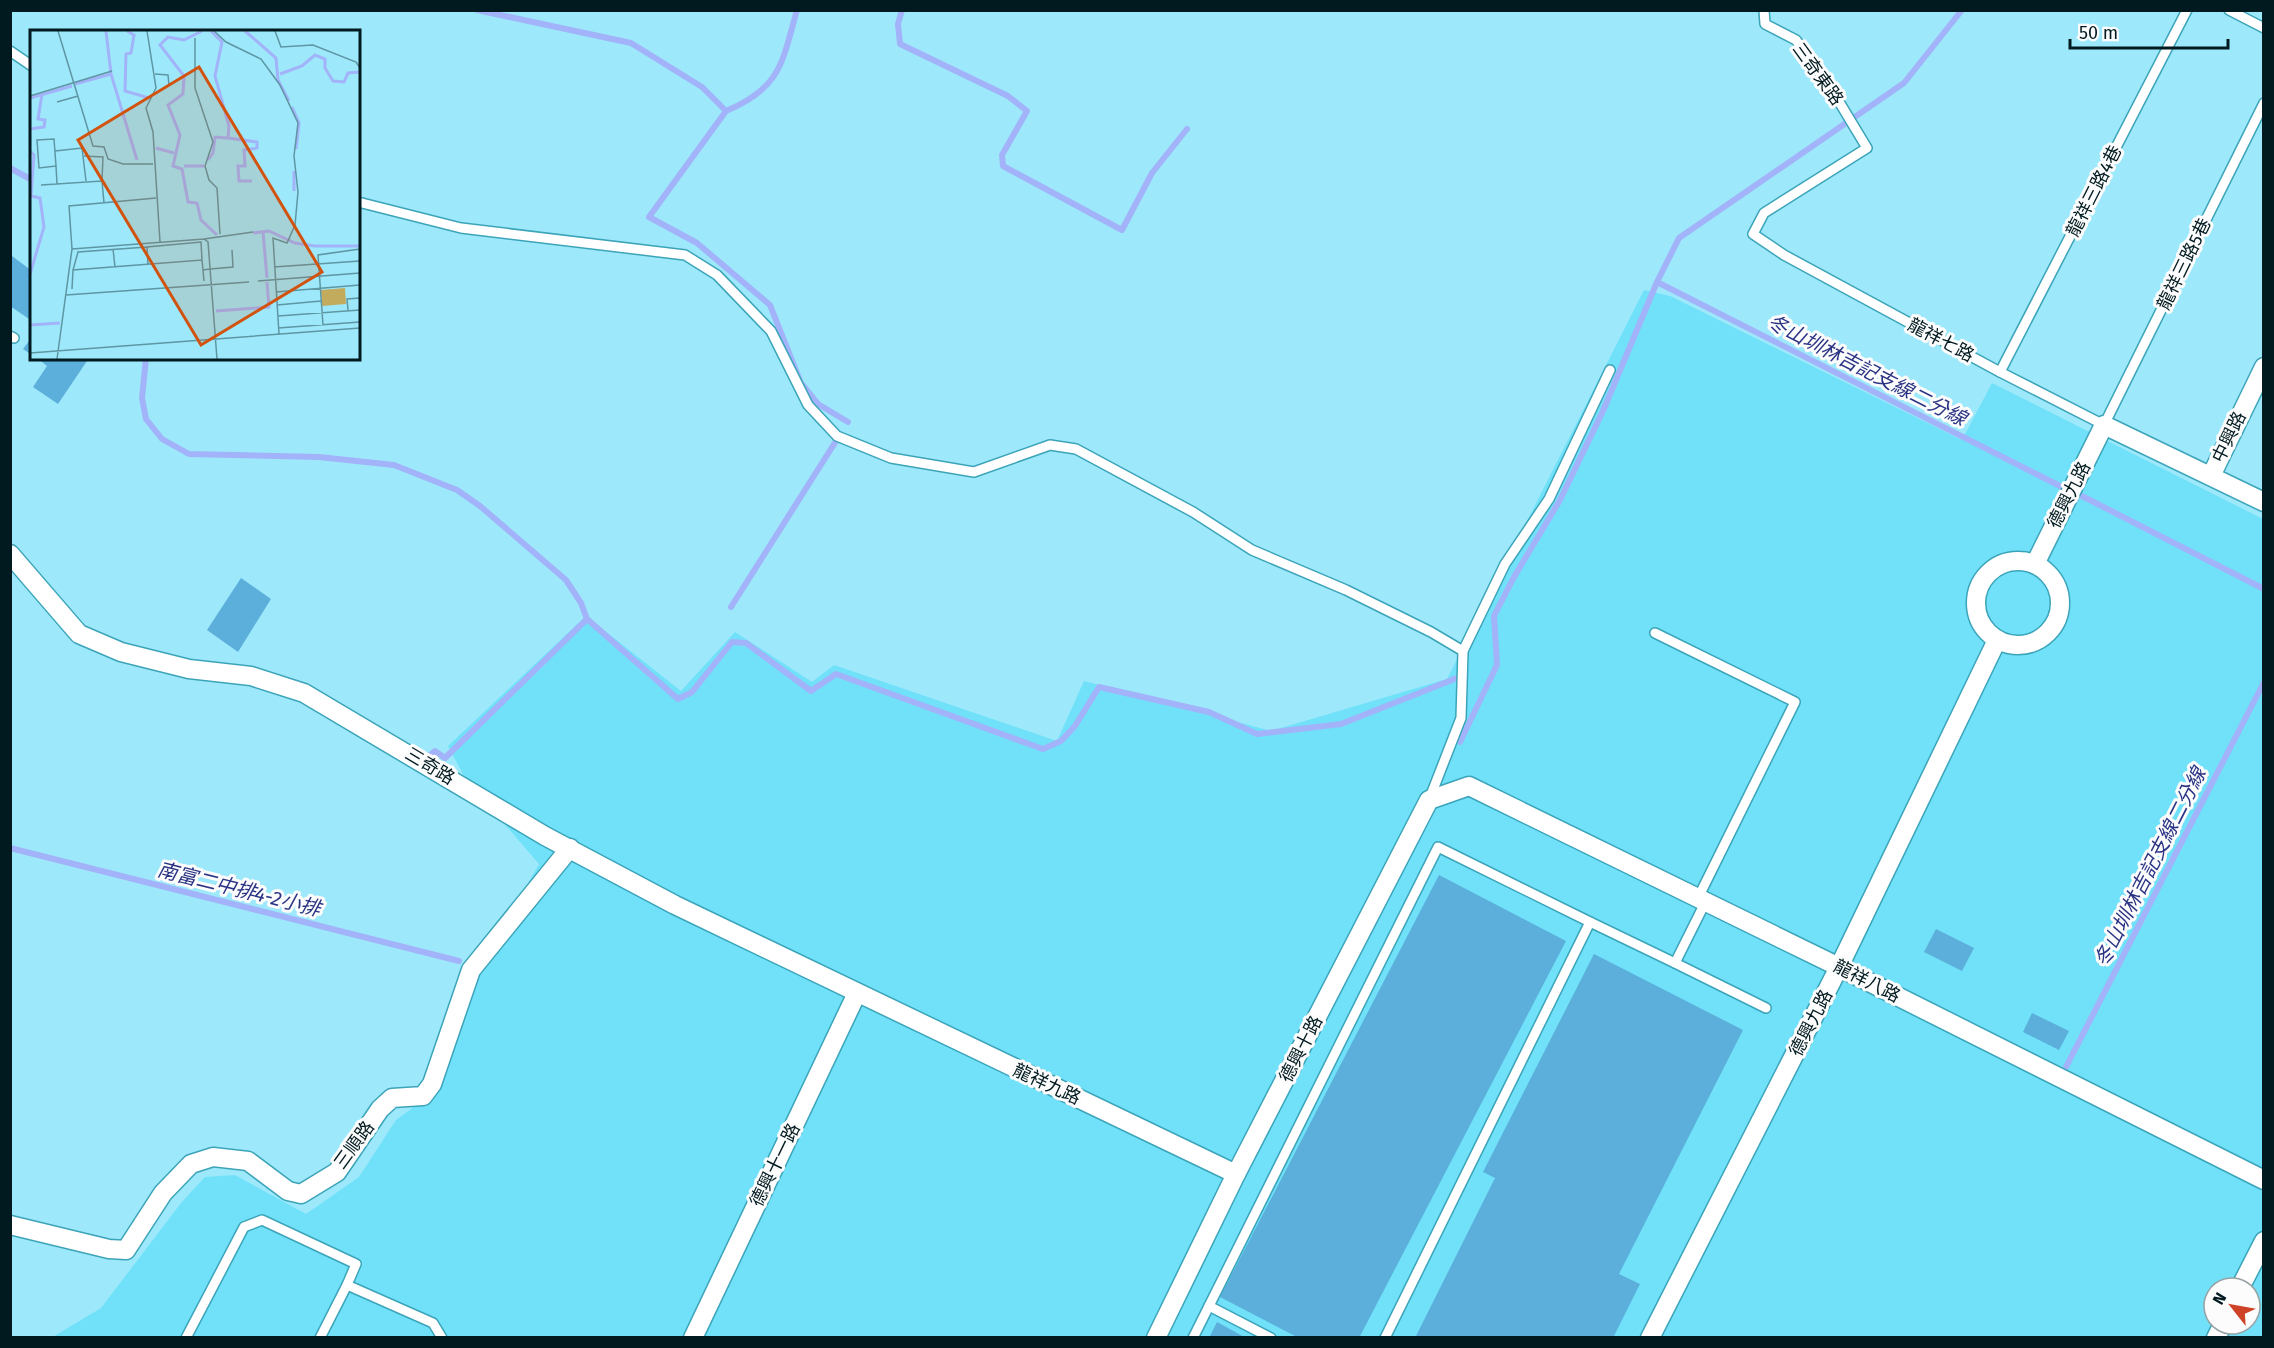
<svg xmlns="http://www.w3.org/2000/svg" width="2274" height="1348" viewBox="0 0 2274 1348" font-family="'Fira Sans','Noto Sans TC',sans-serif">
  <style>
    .built { fill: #70e1f9; fill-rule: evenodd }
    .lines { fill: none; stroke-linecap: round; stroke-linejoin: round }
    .stream { stroke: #a2b3f9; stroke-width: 6 }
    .building { fill: #5bafda }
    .lane-casing { stroke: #3ca4b9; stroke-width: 12 }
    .street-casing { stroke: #3ca4b9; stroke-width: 21 }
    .lane { stroke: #fff; stroke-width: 9 }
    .street { stroke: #fff; stroke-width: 18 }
    .labels { text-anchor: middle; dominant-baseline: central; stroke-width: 6; stroke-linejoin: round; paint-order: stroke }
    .street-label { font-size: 18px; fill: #001a20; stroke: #fcfcfc }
    .water-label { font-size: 20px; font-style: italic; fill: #2b3484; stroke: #fcfcfc }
    .inset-river { fill: none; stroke: #a2b3f9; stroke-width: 3 }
    .inset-road { fill: none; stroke: #5e96a3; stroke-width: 1.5 }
    .view { fill: #d1530e; fill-opacity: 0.15; stroke: #d1530e; stroke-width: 3 }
    .inset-edge { fill: none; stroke: #001a20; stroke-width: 3 }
  </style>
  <rect width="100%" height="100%" fill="#9de9fb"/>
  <path class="built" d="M1644,290L1670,296L1962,440L1992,383L2263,519V1337L51,1338L101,1308L181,1203L205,1177L235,1175L306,1214L359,1177L396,1120L440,1088L476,976L539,864L465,778L448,746L586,616L681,691L735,632L812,682L834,665L1057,741L1084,681L1271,731L1447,679ZM2214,1288H2250V1324H2214Z"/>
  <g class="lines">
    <g class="stream">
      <path d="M477,10L631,43L702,87L726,111C781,88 782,63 797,10"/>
      <polyline points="902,10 898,24 900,44 1008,96 1027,111 1002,155 1003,166 1122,230 1152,173 1187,129"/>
      <polyline points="726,111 649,217 697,243 770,305 801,383 818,404 848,422"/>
      <polyline points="10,168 32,180"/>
      <polyline points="1657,282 2062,487"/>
      <polyline points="146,358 142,398 146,419 162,439 189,454 319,457 394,465 457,490 480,506 566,580 581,603 587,619 678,699 692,692 732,642 746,643 811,691 836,674 1043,749 1061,741 1075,726 1099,687 1209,712 1257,734 1341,724 1462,676"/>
      <polyline points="2076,493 2264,589"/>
      <polyline points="731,607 836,441"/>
      <polyline points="1460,742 1497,665 1494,616 1514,577 1560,500 1603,411 1657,282 1679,238 1904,83 1962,10"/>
      <polyline points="422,759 424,760 435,751 445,758 587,619"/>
      <polyline points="10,848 459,961"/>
      <polyline points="2066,1067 2264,682"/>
    </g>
  </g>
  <g class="building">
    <polygon points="12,256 32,271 32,321 10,306"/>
    <polygon points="32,337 32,355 23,349"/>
    <polygon points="37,358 89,358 58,404 33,387 47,366"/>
    <polygon points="241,578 271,599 238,652 207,630"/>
    <polygon points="1439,875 1566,941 1359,1338 1299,1338 1220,1297"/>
    <polygon points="1936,929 1974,948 1962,971 1924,952"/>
    <polygon points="1594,954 1743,1030 1619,1274 1640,1284 1613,1338 1415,1338 1495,1178 1483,1172"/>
    <polygon points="2032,1013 2069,1031 2059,1050 2023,1032"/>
    <polygon points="1217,1322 1246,1338 1209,1338"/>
  </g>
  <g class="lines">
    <g class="lane-casing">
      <g id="lane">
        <polyline points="1764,10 1765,24 1796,40 1829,85 1867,148 1764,213 1753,234 1784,255 2000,372 2104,425 2264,103"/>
        <polyline points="2229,10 2264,28"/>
        <polyline points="10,51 32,66"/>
        <polyline points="358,202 461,228 685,255 717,275 771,331 808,405 837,436 891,458 974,472 1050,445 1076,449 1193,512 1252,550 1346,590 1431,632 1463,651"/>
        <polyline points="10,336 14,338"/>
        <polyline points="2000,372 2187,10"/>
        <polyline points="1655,633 1795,702 1698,898"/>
        <polyline points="1429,800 1461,718 1463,651 1505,564 1549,499 1610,370"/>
        <polyline points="1706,901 1675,963 1766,1008"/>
        <polyline points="186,1338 244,1227 262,1220 356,1264 347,1285 433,1323 442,1338"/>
        <polyline points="320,1338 347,1285"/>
        <polyline points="1193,1338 1209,1306"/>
        <polyline points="1271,1338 1209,1306 1438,847 1590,922"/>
        <polyline points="1385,1338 1590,922 1675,963"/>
      </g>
    </g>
    <g class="street-casing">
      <g id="street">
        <polyline points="2211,476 2264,367"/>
        <polyline points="10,554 79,634 121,652 189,669 251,676 304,693 545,836 675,905 1236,1174"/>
        <circle cx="2018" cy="603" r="42"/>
        <polyline points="2035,564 2104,425 2264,502"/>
        <polyline points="10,1225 109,1249 126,1250 163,1193 191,1164 213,1157 248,1161 288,1191 301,1194 337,1172 380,1109 392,1098 423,1096 432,1084 471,970 570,848"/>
        <polyline points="2240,1288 2264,1241"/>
        <polyline points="693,1338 857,993"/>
        <polyline points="1156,1338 1236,1174 1429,800 1469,786 1839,967 2264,1180"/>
        <polyline points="1650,1338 1839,967 1997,640"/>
        <polyline points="2216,1338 2223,1324"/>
      </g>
    </g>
    <use href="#lane" class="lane"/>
    <use href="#street" class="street"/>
  </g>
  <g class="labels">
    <g class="street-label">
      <text transform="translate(1818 74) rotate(54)">三奇東路</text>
      <text transform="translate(2094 191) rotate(-63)">龍祥三路4巷</text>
      <text transform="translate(2184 264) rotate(-64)">龍祥三路5巷</text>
      <text transform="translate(1941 340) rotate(28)">龍祥七路</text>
      <text transform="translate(2229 437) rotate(-64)">中興路</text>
      <text transform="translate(2069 495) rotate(-63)">德興九路</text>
      <text transform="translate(430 766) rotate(31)">三奇路</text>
      <text transform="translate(1867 981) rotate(27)">龍祥八路</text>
      <text transform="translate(1811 1023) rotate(-63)">德興九路</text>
      <text transform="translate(1301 1049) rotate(-63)">德興十路</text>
      <text transform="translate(1047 1084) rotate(25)">龍祥九路</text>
      <text transform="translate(354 1145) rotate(-54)">三順路</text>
      <text transform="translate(775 1165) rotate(-64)">德興十一路</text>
    </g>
    <g class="water-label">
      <text transform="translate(1867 370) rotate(27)">冬山圳林吉記支線二分線</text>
      <text transform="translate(2150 867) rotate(-63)">冬山圳林吉記支線二分線</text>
      <text transform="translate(239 889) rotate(14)">南富二中排4-2小排</text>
    </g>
  </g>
  <g transform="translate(30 30)">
    <rect width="330" height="330" fill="#9de9fb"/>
    <path d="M315,258L316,274L292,276L291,260Z" fill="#c2ab5d"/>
    <path class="inset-river" d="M76,1L81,44M97,1L104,5L101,23L96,24L95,61L119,68M172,1L154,10L138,7L130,15L154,46L153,64L138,75L150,105L143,136L152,139L158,172L167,173L171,190L187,205M181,1L192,12L185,46L199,96L198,108L227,112V118L214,120L215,136H208L209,151H222M215,1L246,28L248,50L259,71M250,44L272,36L285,25L295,29V38L303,51L314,52L318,43L329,42M45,54L81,44L107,130M0,68L42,56M262,77L269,93L266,119M0,99L14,97L15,90L8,89L12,64M126,118L144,123M0,121L4,125L1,166L10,168L14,197L0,244M178,130L183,123L185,107L197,108M154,136H174M264,141V161M233,202L237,248M223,203L239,201L265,213L285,216H330M186,281L239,277L237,252M0,295L30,293"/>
    <path class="inset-road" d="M28,1L63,116L74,117L78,129L93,134H123M117,1L126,58L116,78L123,102L130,212M184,1L196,12L231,29L250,55L268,93L264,126L268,162L265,195L257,213L243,208L249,304M245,1L251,17L283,15L326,32L330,38M165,8V58L183,112L175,136L179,150L187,158L190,204M125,44L138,45L139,56M0,66L82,41M27,72L48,66M25,121L52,118L56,151M54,126L73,127L72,150M26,136L9,138L7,110L24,109L26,136L27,154M11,155L72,151L74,173M174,209L223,202M42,219L174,209L178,212L187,329M83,219L85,237M118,235L117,217L171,212L172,230M244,237L330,231M180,239L203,237L202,220M43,240L48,222L117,217M174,251L173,240L180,239M228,251L330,243M42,259L43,240L172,230L173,240M246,262L330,255M36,265L219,252M247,275L291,271M318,280L317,269L330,268M248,286L330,280M293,295L288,225L330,219M248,298L330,292M0,323L330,298M27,329L42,219L39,176L126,168"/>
    <path class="view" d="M169,37L292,242L171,315L48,110Z"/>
    <rect width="330" height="330" class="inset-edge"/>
  </g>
  <rect width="2274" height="1348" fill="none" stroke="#001a20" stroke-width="24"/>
  <g transform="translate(2232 1306) rotate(301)"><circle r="28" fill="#fcfcfc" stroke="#97a2a4" stroke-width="1.5"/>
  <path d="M0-4.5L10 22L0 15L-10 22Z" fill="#ce4327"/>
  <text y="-9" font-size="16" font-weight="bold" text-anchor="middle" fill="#001a20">N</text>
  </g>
  <path d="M2070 39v9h158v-9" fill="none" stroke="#001a20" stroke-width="3"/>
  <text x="2079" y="39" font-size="18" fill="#001a20" stroke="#fcfcfc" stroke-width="4.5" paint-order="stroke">50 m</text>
</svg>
